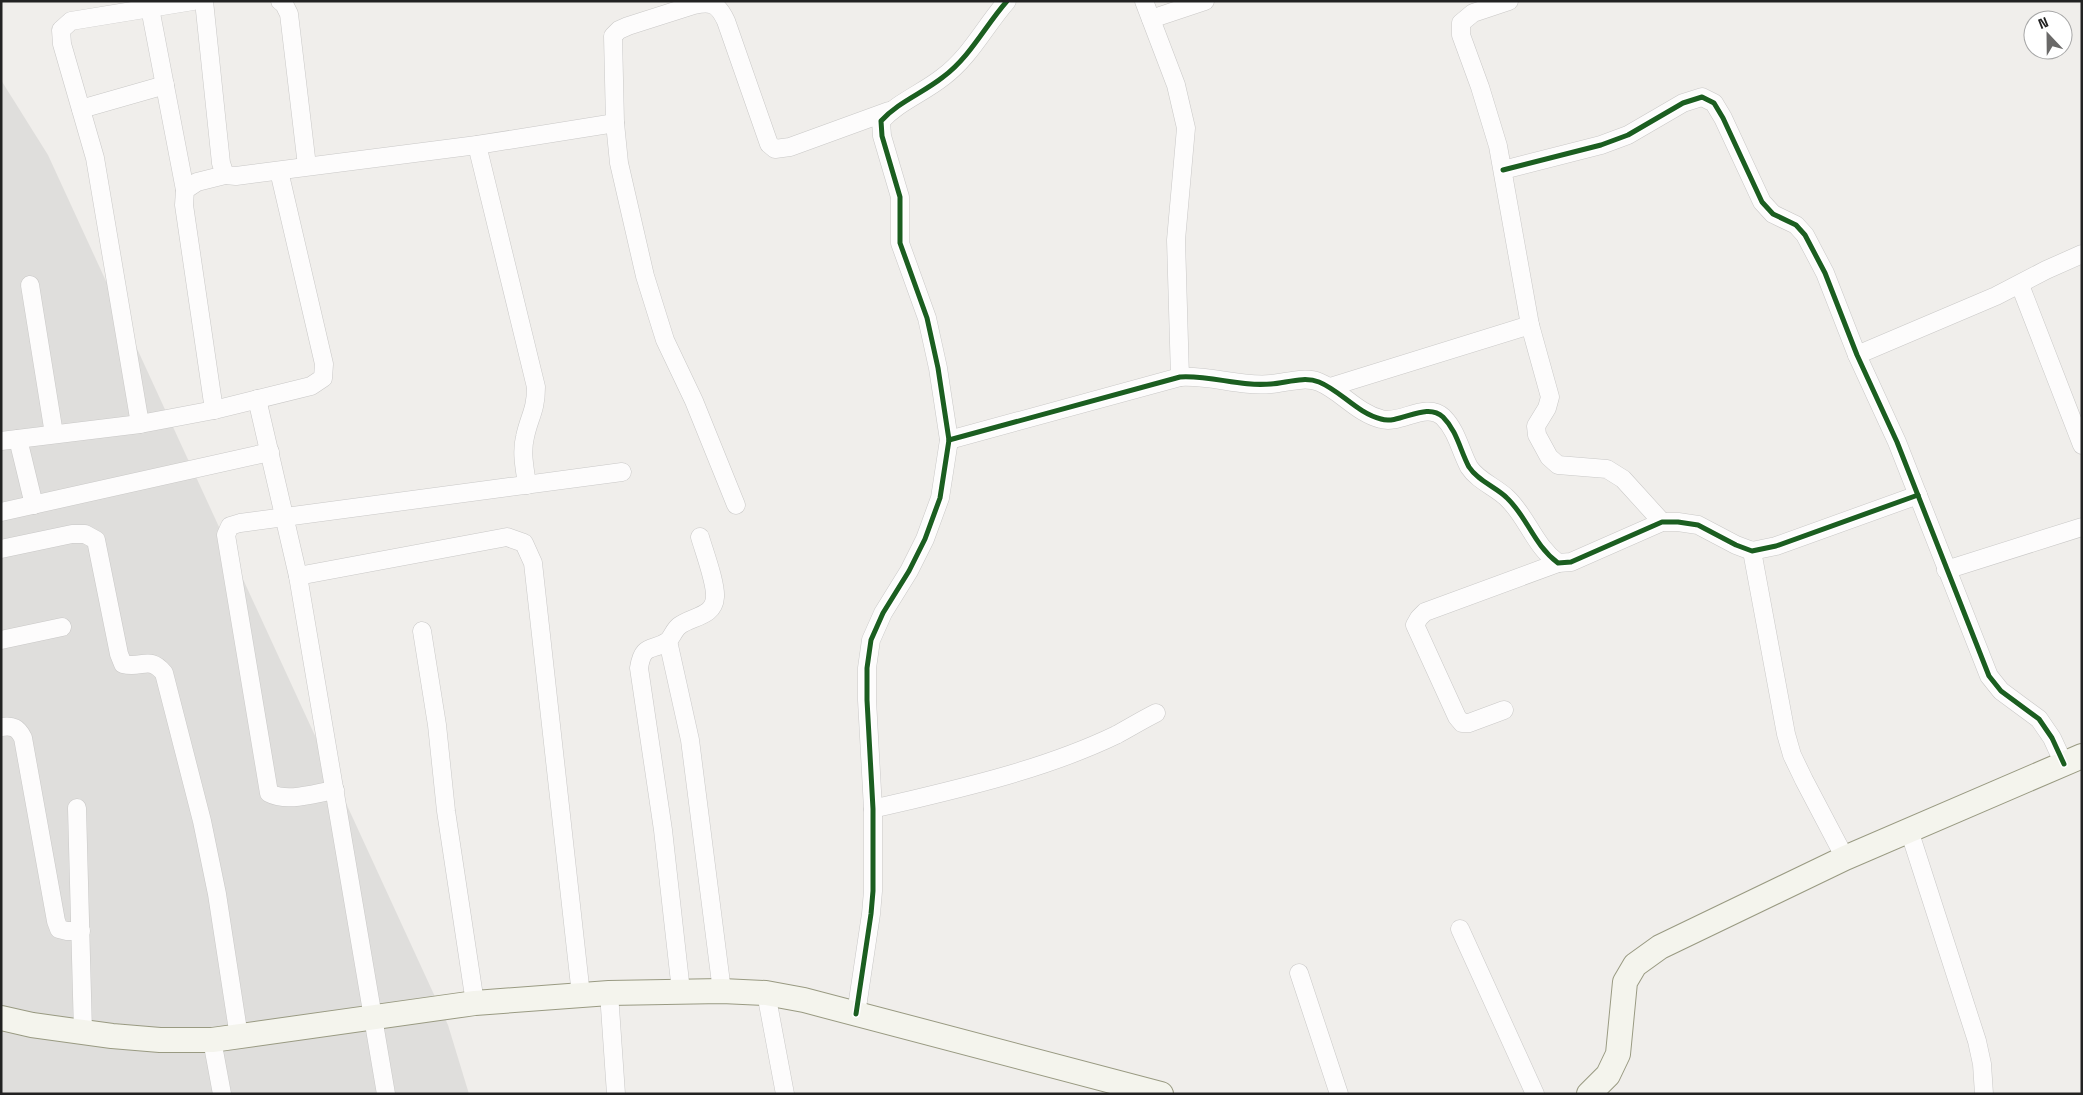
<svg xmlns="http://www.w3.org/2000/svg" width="2083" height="1095" viewBox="0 0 2083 1095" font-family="'Space Grotesk',sans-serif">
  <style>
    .residential { fill: #dfdedc }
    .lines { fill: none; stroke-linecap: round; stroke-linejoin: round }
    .street-casing { stroke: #c9c8c7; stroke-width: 19 }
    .secondary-casing { stroke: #999a82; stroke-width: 26 }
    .street { stroke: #fdfcfc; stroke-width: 18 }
    .secondary { stroke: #f4f4ed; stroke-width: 24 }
    .cycleway-casing { stroke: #fff; stroke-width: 8 }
    .cycleway { stroke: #1b5e20; stroke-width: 5 }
  </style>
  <rect width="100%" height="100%" fill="#f0eeeb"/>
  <polygon class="residential" points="1,80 48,155 448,1025 469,1094 1,1094"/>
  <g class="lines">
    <g class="street-casing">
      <g id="street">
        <polyline points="204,1 221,163 225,175 236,176 477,145 615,123"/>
        <polyline points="280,1 284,4 289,14 307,166"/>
        <polyline points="1144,1 1176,85 1186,128 1176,240 1180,377"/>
        <polyline points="1509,1 1473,13 1461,23 1461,35 1480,87 1498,146 1530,325 1550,397 1547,408 1536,426 1537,435 1549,457 1558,465 1607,469 1623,479 1662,522"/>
        <polyline points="150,8 185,190"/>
        <polyline points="1151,19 1205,1"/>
        <polyline points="81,109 165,85"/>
        <path d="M477,145L536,387C536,411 529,417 525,437C521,453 525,469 527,485"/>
        <polyline points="1503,170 1601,145 1628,135 1683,103 1702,97 1714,103 1723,118 1762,202 1773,214 1796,225 1805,235 1825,273 1857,355 1897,442 1989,676 2001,691 2039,719 2052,738 2064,764"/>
        <polyline points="30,285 54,434"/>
        <polyline points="2020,285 2082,445"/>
        <polyline points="1857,355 1996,296 2046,270 2082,254"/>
        <polyline points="1330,387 1530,325"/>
        <polyline points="257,399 298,576 386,1094"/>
        <polyline points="214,410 184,205 185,190 197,182 225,175"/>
        <polyline points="140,424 95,158 62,44 61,30 71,21 193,1"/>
        <polyline points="18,439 34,505"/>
        <path d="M949,440L1180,377C1212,375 1239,387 1271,384C1286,383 1304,376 1319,382C1341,391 1357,413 1381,419C1400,425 1426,401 1443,417C1457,431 1460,450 1469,467C1478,481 1496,487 1507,498C1528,518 1533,544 1558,563L1571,562L1662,522H1678L1698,525L1736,545L1752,551L1776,546L1918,495"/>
        <polyline points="1,441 140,424 214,410 311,386 323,378 324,364 279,171"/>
        <path d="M736,505L694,401L665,340L645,276L619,163L615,123L613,36L619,30L628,26L694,5C712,1 718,4 726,21L769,144L775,149L790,147L889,111"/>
        <polyline points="1,512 270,452"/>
        <path d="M1,549L72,534H85L96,540L119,654L123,664C142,669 149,655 164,673L202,821L217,894L239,1037"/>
        <polyline points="1752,551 1786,734 1792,755 1804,780 1845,858"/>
        <polyline points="1946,570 2082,527"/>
        <polyline points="298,576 507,537 524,543 533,563 581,995"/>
        <polyline points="422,631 437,725 446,811 475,1003"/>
        <polyline points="1,640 62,627"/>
        <polyline points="668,641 690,740 722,991"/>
        <polyline points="1504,710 1469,723 1462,723 1457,717 1415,625 1419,618 1425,612 1558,563"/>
        <path d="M1,727C13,725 18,728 23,738L56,921L59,929L67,931H81"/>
        <path d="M335,790C315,793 288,803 269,793L226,535L230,526L240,523L622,472"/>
        <polyline points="77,808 83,1032"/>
        <path d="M873,809C953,790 1041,771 1116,735C1129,728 1142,720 1156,713"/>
        <polyline points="1909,830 1977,1041 1982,1064 1984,1094"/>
        <polyline points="1460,929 1535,1094"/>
        <polyline points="1299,973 1339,1094"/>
        <path d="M681,991L663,830L639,668C643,642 653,652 668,641C672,637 674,630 679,626C692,616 714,617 715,597C716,583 704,551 700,537"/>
        <polyline points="609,993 616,1094"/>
        <polyline points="766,993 785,1094"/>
        <path d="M856,1014L871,914L873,891V809L867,700V668L871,640L883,613L909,571L925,539L940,498L949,440L938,368L927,318L900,243V197L882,136L881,121C898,102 923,93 943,77C970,57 985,26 1007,1"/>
        <polyline points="212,1040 222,1094"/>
      </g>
    </g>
    <g class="secondary-casing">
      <g id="secondary">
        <polyline points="1,1018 32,1025 112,1036 160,1040 212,1040 475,1003 609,993 722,991 766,993 804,1000 1161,1094"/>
        <polyline points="1589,1094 1608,1075 1618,1054 1625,982 1635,965 1660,947 1845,858 2082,756"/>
      </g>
    </g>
    <use href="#street" class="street"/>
    <use href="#secondary" class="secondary"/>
    <g class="cycleway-casing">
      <g id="cycleway">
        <polyline points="1503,170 1601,145 1628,135 1683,103 1702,97 1714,103 1723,118 1762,202 1773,214 1796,225 1805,235 1825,273 1857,355 1897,442 1989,676 2001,691 2039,719 2052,738 2064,764"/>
        <path d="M949,440L1180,377C1212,375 1239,387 1271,384C1286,383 1304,376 1319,382C1341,391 1357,413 1381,419C1400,425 1426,401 1443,417C1457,431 1460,450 1469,467C1478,481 1496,487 1507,498C1528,518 1533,544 1558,563L1571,562L1662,522H1678L1698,525L1736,545L1752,551L1776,546L1918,495"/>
        <path d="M856,1014L871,914L873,891V809L867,700V668L871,640L883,613L909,571L925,539L940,498L949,440L938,368L927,318L900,243V197L882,136L881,121C898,102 923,93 943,77C970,57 985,26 1007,1"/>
      </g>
    </g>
    <use href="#cycleway" class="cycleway"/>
  </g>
  <rect width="2083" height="1095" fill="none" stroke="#222222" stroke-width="5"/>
  <g transform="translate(2048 35) rotate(338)"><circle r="24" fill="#ffffff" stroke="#a7a7a7"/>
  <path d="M0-4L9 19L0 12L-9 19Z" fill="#6a6968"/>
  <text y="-8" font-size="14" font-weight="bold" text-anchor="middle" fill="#222222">N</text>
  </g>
</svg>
